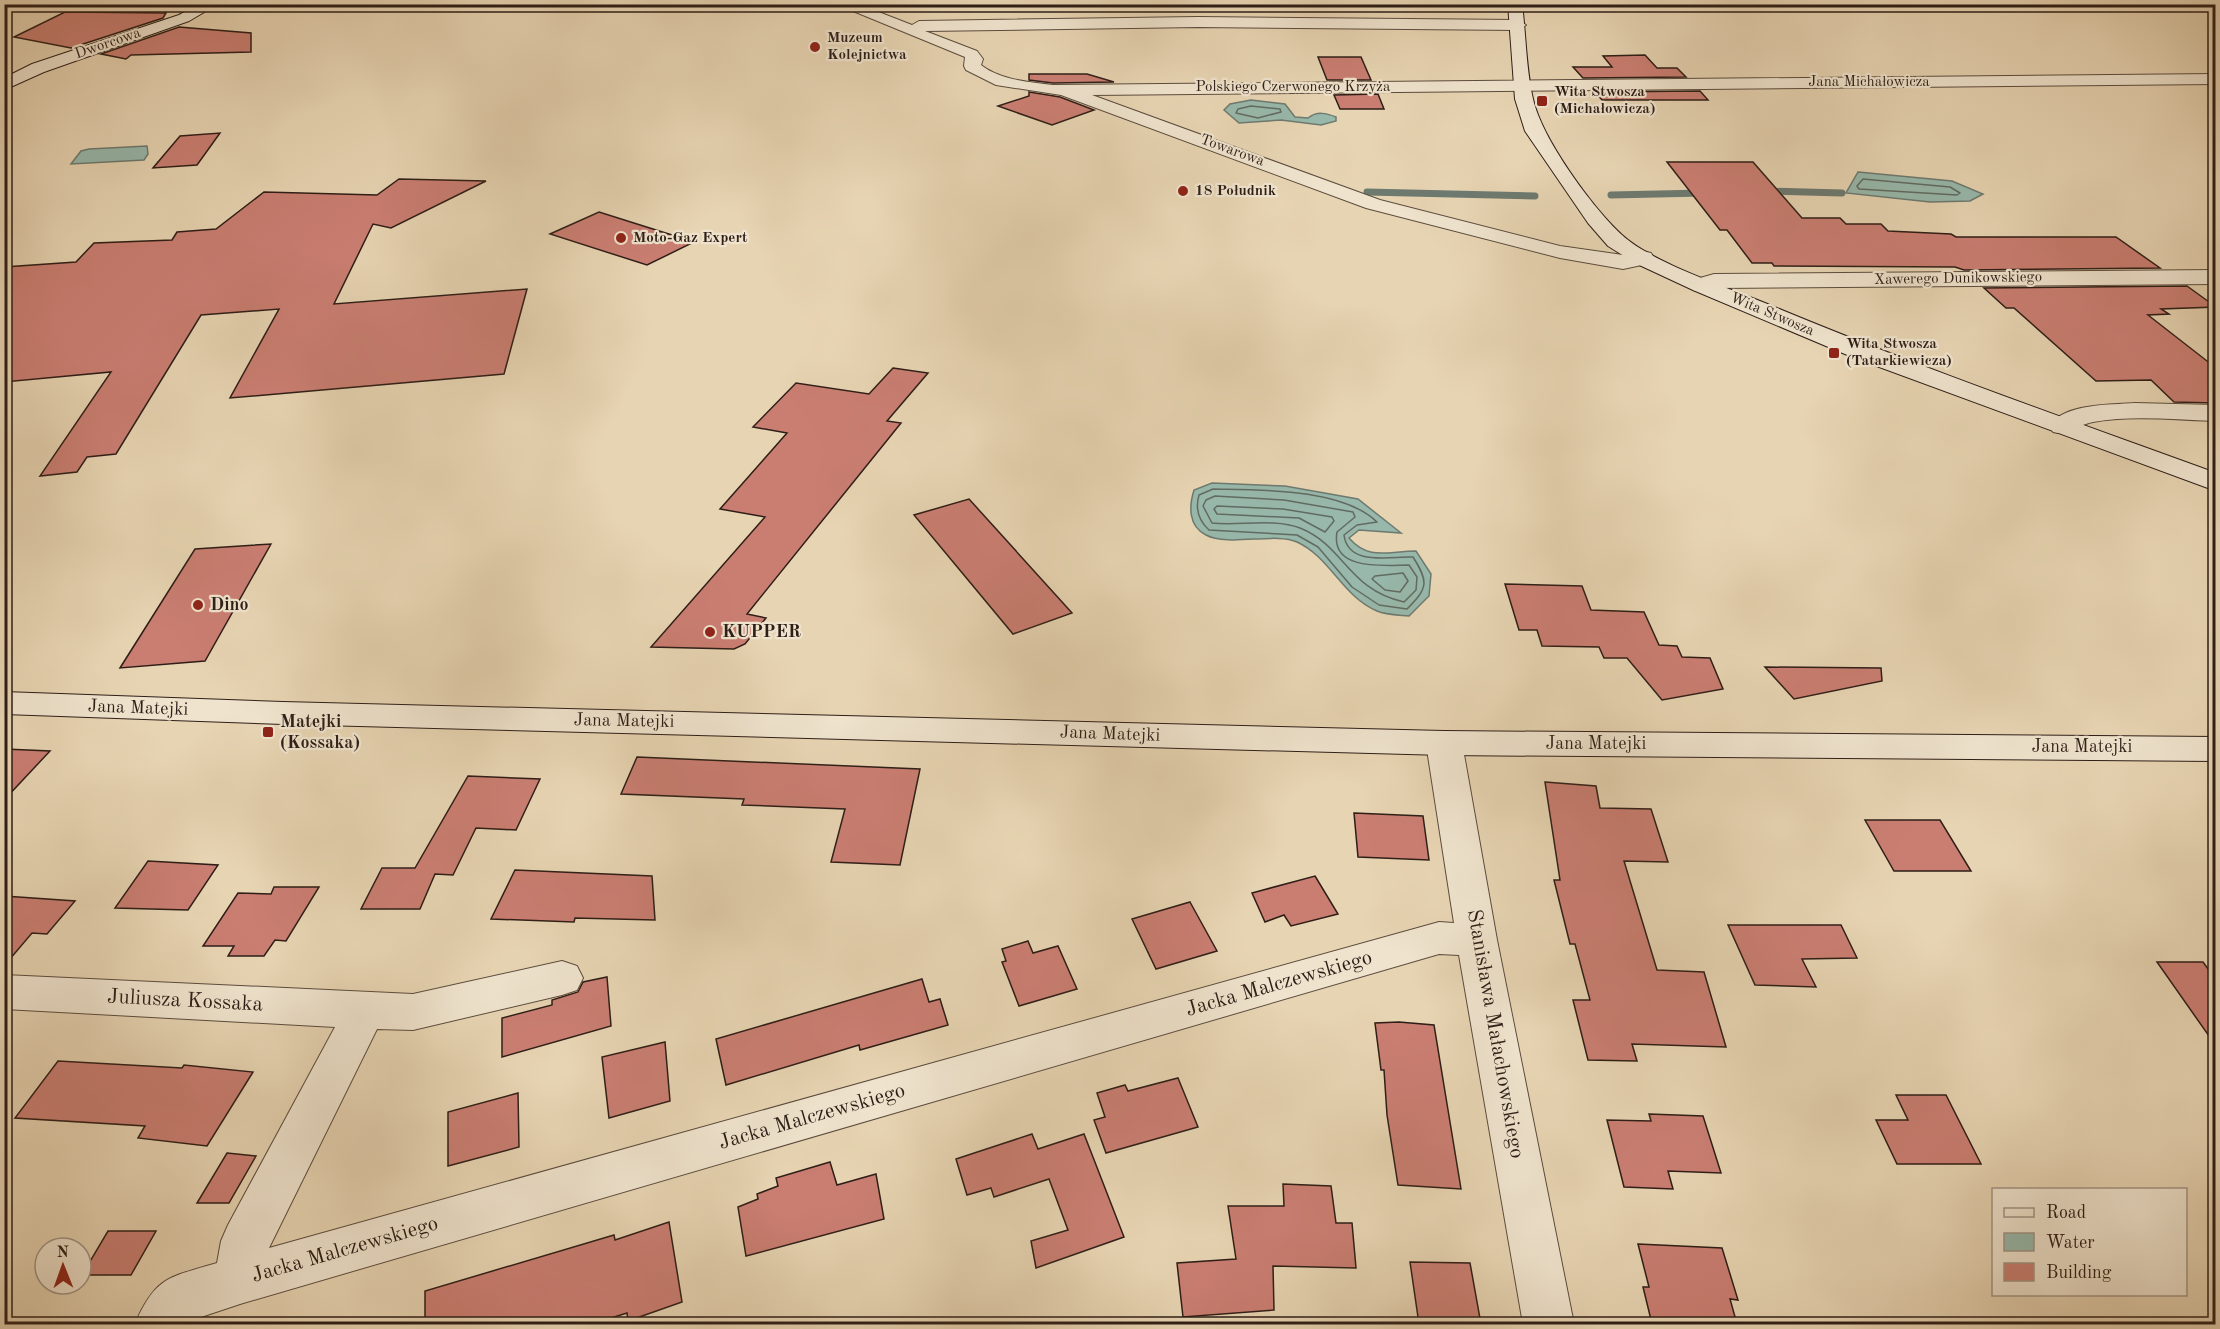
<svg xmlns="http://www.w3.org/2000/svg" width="2220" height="1329" viewBox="0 0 2220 1329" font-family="'Old Standard TT',serif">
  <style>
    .water { fill: #97b8ab; stroke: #6d7a70; stroke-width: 1.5 }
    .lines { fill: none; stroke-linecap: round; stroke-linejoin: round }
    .shore { stroke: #626b61; stroke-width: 1.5 }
    .stream { stroke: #6d7a70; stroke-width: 7 }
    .building { fill: #ca7e72; stroke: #2e1e17; stroke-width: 1.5 }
    .street-casing { stroke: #5c4c3e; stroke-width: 2 }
    .secondary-casing { stroke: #2e1e17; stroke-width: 2 }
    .street { fill: #efe3cd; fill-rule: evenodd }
    .secondary { fill: #efe3cd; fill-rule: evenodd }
    .poi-dot { fill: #8f2418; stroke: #efe3cd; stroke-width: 2 }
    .labels { text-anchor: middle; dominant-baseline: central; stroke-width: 4.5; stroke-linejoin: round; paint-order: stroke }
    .far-poi-label { font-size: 15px; font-weight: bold; fill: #2e1e17; stroke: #efe3cd; text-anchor: start }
    .far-street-label { font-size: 15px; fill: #2e1e17; stroke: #efe3cd }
    .poi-label { font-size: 18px; font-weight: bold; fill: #2e1e17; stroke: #efe3cd; text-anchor: start }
    .street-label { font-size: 18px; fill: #2e1e17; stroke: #efe3cd }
    .near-street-label { font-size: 21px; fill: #2e1e17; stroke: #efe3cd }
  </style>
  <rect width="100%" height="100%" fill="#e7d4b2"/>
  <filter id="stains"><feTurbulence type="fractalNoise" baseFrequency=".00333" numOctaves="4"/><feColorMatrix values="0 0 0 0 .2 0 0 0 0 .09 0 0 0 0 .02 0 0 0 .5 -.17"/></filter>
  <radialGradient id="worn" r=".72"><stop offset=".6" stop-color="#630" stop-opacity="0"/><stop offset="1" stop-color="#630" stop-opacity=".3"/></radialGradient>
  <g class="water">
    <path d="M1251,100L1285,104L1295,117L1308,118C1317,111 1326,113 1336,117V121L1321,125L1281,120L1239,123L1224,110L1230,104Z"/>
    <polygon points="147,146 148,154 144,160 71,164 81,151 89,149"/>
    <polygon points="1858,172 1952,181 1983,194 1970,201 1930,202 1846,193"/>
    <path d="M1212,483L1285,486L1358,499L1401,533L1359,530L1349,538C1369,561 1388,551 1416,551L1431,574L1429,596L1409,616C1399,615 1386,615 1377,611C1343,597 1330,557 1297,542C1276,532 1228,547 1206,535C1188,526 1189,506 1194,490Z"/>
  </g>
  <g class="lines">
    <g class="shore">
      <polygon points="1251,106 1280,109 1281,112 1258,118 1236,113 1238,109"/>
      <polygon points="1863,179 1950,187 1960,193 1957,195 1859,189 1857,186"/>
      <path d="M1213,489C1260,490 1342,488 1377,522L1357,525L1344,535C1348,567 1391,556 1413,557C1429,582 1428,588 1407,609L1379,605L1352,587L1318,547L1297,535L1209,530C1198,520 1195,509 1199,495Z"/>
      <path d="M1215,496L1284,500L1353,512L1355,517L1337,532C1330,572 1386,565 1409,565L1417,577L1416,590L1404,602C1347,589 1345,546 1300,528C1274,518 1239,526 1212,523L1203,506L1206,500Z"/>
      <polygon points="1217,506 1283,509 1332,517 1334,521 1325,532 1299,518 1217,514 1214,509"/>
      <polygon points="1403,573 1408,581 1400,592 1385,590 1372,579 1375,576"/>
    </g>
    <g class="stream">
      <polyline points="1765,191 1842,193"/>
      <polyline points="1367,192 1535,196"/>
      <polyline points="1611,195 1704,193"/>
    </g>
  </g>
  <g class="building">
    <polygon points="65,12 166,13 163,18 71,48 14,37"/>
    <polygon points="179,27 251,33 251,52 131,55 126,59 101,54"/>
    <polygon points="1645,55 1657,68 1677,68 1686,77 1583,78 1573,67 1612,67 1603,56"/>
    <polygon points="1318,57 1361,57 1371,80 1327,80"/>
    <polygon points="1029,74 1087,74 1114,82 1053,83 1029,80"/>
    <polygon points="1700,91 1708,100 1602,100 1595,92"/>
    <polygon points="1029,92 1060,97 1094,110 1052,125 998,106 1029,96"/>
    <polygon points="1378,94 1384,109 1340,109 1334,95"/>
    <polygon points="220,133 197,165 153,168 180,136"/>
    <polygon points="1667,162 1753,162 1802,218 1840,218 1846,224 1881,224 1888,231 1951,234 1956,237 2116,237 2160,268 1964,270 1955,267 1774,266 1772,263 1752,263 1727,230 1720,230"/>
    <polygon points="399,179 486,181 391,228 373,224 334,304 527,289 504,374 230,398 279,309 201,315 116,454 87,457 77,472 40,476 111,372 4,382 4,267 76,262 94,243 172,240 177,232 216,229 264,192 377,195"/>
    <polygon points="599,212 694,242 647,265 550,234"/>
    <polygon points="2187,286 2216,307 2161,309 2169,314 2148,315 2216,368 2216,403 2174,402 2151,380 2096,381 2014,308 2006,308 1984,288"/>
    <polygon points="893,368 928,373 887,421 901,423 747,614 766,618 745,644 734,649 651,647 765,517 720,509 787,433 753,427 796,383 869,394"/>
    <polygon points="969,499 1072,613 1013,634 914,515"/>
    <polygon points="271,544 205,661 120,668 195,549"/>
    <polygon points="1505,584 1582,586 1591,610 1644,612 1659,645 1677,646 1682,657 1710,658 1723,689 1662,700 1627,658 1604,658 1599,647 1542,646 1537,630 1519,630"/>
    <polygon points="1765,667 1881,668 1882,681 1794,699"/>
    <polygon points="4,749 50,751 4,800"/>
    <polygon points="637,757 920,769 900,865 831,862 845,809 742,805 744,799 621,794"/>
    <polygon points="468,776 540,779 516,830 476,828 453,875 435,874 420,909 361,909 382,868 415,868"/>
    <polygon points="1545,782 1596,786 1600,808 1651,809 1668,862 1624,861 1657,970 1704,972 1726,1047 1632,1044 1637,1061 1588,1060 1573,1000 1590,1000 1575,944 1570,944 1554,880 1560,880"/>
    <polygon points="1354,813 1423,816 1429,860 1358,857"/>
    <polygon points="1865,820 1940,820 1971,871 1894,871"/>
    <polygon points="148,861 218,865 188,910 115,908"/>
    <polygon points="515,870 652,876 655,920 575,918 574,922 491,919"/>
    <polygon points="1315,876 1338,914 1291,926 1284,915 1265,922 1252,893"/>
    <polygon points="274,887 319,887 286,941 275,940 264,956 228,956 234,946 203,946 238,893 271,894"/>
    <polygon points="4,896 75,901 47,934 32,933 4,966"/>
    <polygon points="1190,902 1217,951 1156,969 1132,919"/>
    <polygon points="1728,925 1841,925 1857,958 1802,959 1816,987 1755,985"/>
    <polygon points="1028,941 1033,953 1058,946 1077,989 1019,1006 1002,962 1006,961 1002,949"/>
    <polygon points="2157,962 2203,962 2216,980 2216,1046"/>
    <polygon points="607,977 611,1026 502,1057 502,1018 552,1005 552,1000 578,992 583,982"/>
    <polygon points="922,979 929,1002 940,999 948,1025 860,1050 859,1045 726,1085 716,1039"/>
    <polygon points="1399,1022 1434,1025 1461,1189 1398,1185 1387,1115 1384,1070 1381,1070 1375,1023"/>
    <polygon points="665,1042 670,1101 609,1118 602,1057"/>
    <polygon points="58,1061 182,1068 184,1065 253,1072 207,1146 138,1138 145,1126 15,1118"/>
    <polygon points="1178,1078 1198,1127 1106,1153 1094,1120 1105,1117 1097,1093 1125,1085 1128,1091"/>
    <polygon points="518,1093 519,1147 448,1166 448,1112"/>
    <polygon points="1896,1095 1946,1095 1981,1164 1897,1164 1876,1120 1908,1120"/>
    <polygon points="1649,1114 1703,1116 1721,1173 1668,1171 1673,1189 1624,1187 1607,1120 1651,1121"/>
    <polygon points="1032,1134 1038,1149 1084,1134 1124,1237 1036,1268 1031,1241 1068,1230 1049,1179 994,1197 991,1188 967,1195 956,1159"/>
    <polygon points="227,1153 256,1156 229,1203 197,1203"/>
    <polygon points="830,1162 837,1185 876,1174 884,1219 746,1256 738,1207 758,1199 757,1194 778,1186 776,1178"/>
    <polygon points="1283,1184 1331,1186 1336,1223 1352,1223 1356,1268 1273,1266 1274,1310 1183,1317 1177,1263 1236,1259 1228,1206 1284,1206"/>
    <polygon points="669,1222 682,1302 628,1321 627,1313 592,1324 425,1324 425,1291 614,1235 615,1240"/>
    <polygon points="108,1231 156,1231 131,1275 82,1275"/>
    <polygon points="1638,1244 1722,1248 1738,1300 1730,1299 1737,1324 1652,1324 1643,1287 1649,1287"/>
    <polygon points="1410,1262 1470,1263 1481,1324 1419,1324"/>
  </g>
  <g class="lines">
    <g class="street-casing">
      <g id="street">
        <path d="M836,4H858L912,25L919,21L1198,17L1518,20L1526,25L1518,30L1198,27L925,31L977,51L983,59L981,65C1000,80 1029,82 1053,85L2216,74V84L1092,95L1380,200L1560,246L1623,255L1643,251L1651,253L1654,258L1651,263L1623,269L1560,258L1366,208L1061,95L996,85L966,70L964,66L965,57Z"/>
        <polygon points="2216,270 2216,284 1716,288 1701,292 1693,290 1690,285 1693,280 1714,274"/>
        <path d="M2135,403L2216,405V421C2175,420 2133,415 2093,422C2077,425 2069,436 2053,432L2049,426C2065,403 2110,405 2135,403Z"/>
        <path d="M1444,731L1456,734L1462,743L1497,940L1574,1324H1523L1459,955L1439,954L240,1304L195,1319L191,1324H135C156,1275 171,1277 217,1263L221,1241L228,1225L335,1027L4,1009V975L413,994L562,961L577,966L583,978L577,990L562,995L413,1030L377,1029L269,1248L1439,922L1454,923L1426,743L1432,734Z"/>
      </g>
    </g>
    <g class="secondary-casing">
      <g id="secondary">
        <polygon points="199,4 218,4 189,21 44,72 4,90 4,78 32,64 179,15"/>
        <path d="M1508,4H1522C1526,35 1526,69 1533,99C1542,139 1592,207 1622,235C1651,262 1726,287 1765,303C1913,365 2065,418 2216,473V491L1852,357L1693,290L1635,263L1608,246L1588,223L1525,131L1515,99Z"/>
        <polygon points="4,692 283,702 1444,731 2216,737 2216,761 1444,755 283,724 4,714"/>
      </g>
    </g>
    <use href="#street" class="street"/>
    <use href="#secondary" class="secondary"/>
  </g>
  <g class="poi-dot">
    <circle cx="815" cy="47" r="6"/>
    <rect x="1536" y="95" width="12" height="12" rx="3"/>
    <circle cx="1183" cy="191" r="6"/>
    <circle cx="621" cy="238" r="6"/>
    <rect x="1828" y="347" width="12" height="12" rx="3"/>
    <circle cx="198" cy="605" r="6"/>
    <circle cx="710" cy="632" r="6"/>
    <rect x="262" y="726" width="12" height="12" rx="3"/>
  </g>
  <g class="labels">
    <g class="far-poi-label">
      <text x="827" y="38">Muzeum<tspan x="827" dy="17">Kolejnictwa</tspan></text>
      <text x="1554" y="92">Wita Stwosza<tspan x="1554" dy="17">(Michałowicza)</tspan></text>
      <text x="1195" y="191">18 Południk</text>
      <text x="633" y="238">Moto-Gaz Expert</text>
      <text x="1846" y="344">Wita Stwosza<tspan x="1846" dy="17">(Tatarkiewicza)</tspan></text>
    </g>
    <g class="far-street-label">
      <text transform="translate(108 44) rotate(-19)">Dworcowa</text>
      <text x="1869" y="82">Jana Michałowicza</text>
      <text x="1293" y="87">Polskiego Czerwonego Krzyża</text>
      <text transform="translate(1232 151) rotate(20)">Towarowa</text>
      <text transform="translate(1958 279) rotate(-1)">Xawerego Dunikowskiego</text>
      <text transform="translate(1772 315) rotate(23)">Wita Stwosza</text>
    </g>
    <g class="poi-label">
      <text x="210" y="605">Dino</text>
      <text x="722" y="632">KUPPER</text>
      <text x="280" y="722">Matejki<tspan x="280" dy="21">(Kossaka)</tspan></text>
    </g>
    <g class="street-label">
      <text transform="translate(138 708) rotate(2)">Jana Matejki</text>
      <text transform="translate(624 721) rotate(1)">Jana Matejki</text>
      <text transform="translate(1110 734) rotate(2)">Jana Matejki</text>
      <text x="1596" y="744">Jana Matejki</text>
      <text x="2082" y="747">Jana Matejki</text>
    </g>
    <g class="near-street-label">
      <text transform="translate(1279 984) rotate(-16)">Jacka Malczewskiego</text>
      <text transform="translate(185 1001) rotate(3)">Juliusza Kossaka</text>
      <text transform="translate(1495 1034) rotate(80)">Stanisława Małachowskiego</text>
      <text transform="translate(812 1117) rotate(-16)">Jacka Malczewskiego</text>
      <text transform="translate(345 1250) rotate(-16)">Jacka Malczewskiego</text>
    </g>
  </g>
  <rect width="2220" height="1329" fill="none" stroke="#e7d4b2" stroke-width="24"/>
  <rect x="6" y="6" width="2208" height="1317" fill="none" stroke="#2e1e17" stroke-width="3"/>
  <rect x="12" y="12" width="2196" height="1305" fill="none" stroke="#2e1e17" stroke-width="1.5"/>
  <rect x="1992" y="1188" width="195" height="108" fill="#efe3cd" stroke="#a29484" stroke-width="1.5"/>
  <rect x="2004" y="1208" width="30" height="9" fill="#efe3cd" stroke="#a29484" stroke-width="1.5"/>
  <text x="2046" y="1218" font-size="18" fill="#2e1e17">Road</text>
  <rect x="2004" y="1233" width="30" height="18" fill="#97b8ab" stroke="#a29484" stroke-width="1.5"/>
  <text x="2046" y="1248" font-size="18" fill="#2e1e17">Water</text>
  <rect x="2004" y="1263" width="30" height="18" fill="#ca7e72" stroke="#a29484" stroke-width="1.5"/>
  <text x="2046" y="1278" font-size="18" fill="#2e1e17">Building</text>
  <g transform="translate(63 1266) rotate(359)"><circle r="28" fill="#efe3cd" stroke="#a29484" stroke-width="1.5"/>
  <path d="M0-4.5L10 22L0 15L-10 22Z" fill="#8f2418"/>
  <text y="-9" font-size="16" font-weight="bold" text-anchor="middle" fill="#2e1e17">N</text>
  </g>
  <rect width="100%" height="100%" filter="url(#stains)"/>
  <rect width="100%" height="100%" fill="url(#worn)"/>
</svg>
